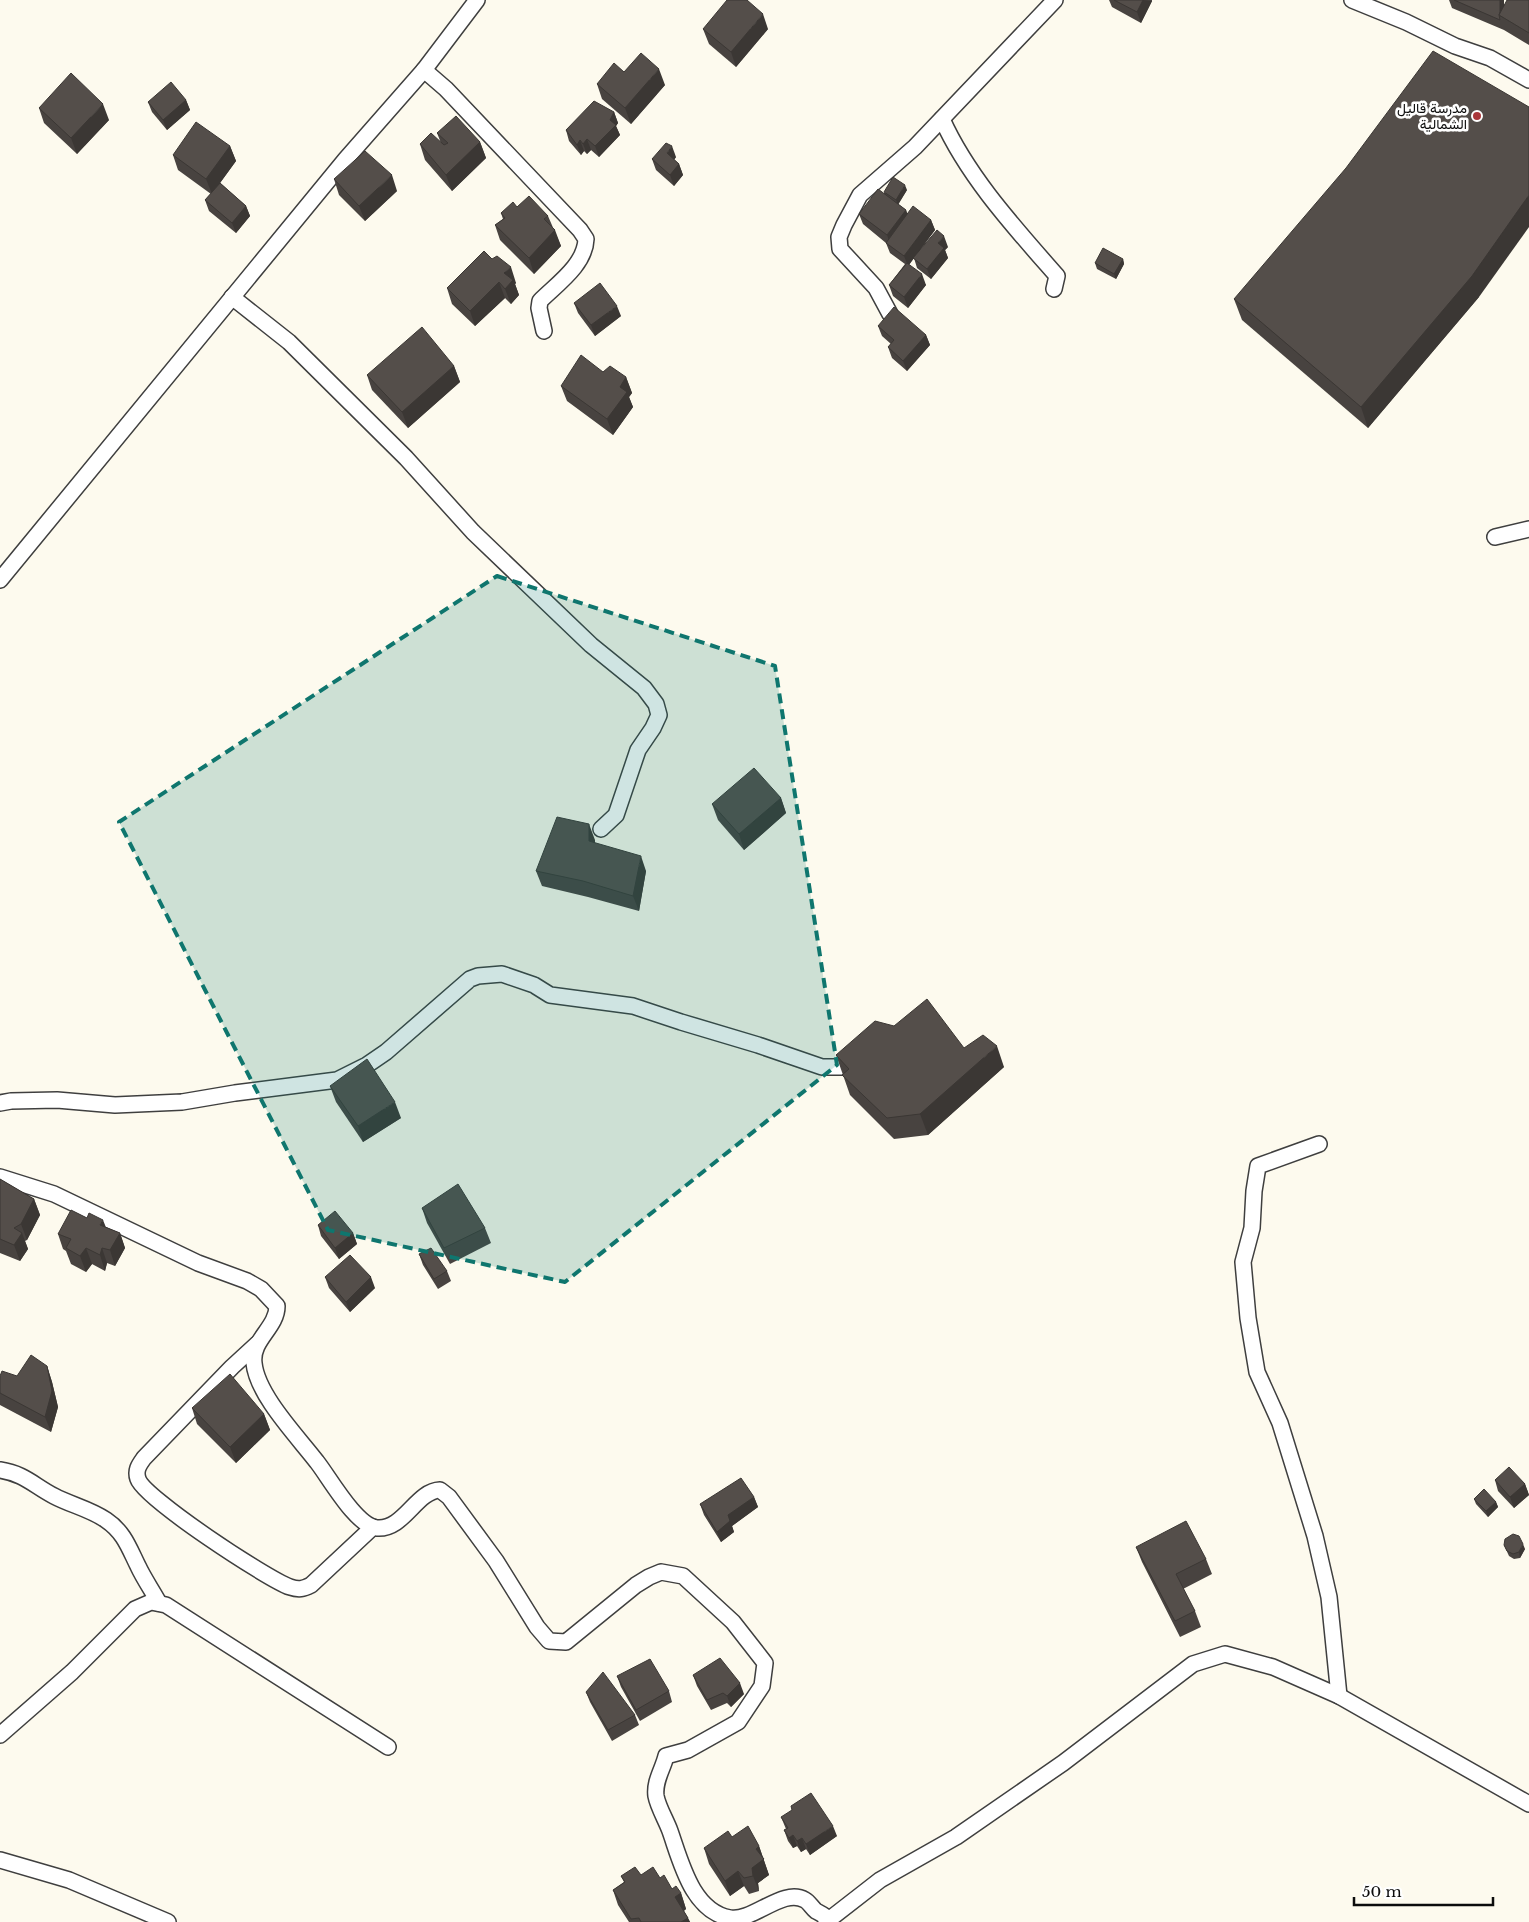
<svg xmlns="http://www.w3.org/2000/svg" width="1529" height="1922" viewBox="0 0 1529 1922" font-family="'Libre Baskerville',Vazirmatn,serif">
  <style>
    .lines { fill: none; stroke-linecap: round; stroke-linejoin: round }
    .street-casing { stroke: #3f3f3f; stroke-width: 18 }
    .street { stroke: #fff; stroke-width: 15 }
    .wall { fill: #484340 }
    .shaded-wall { fill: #3b3734 }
    .building { fill: #544e4a; stroke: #3b3734 }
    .marked { fill: #0f766e; fill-opacity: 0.2; stroke: #0f766e; stroke-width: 4; stroke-dasharray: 10 6; stroke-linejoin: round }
    .poi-dot { fill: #aa373a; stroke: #fff; stroke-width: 2 }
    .labels { text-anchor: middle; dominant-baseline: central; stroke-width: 5; stroke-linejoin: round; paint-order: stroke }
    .poi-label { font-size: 14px; fill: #0c0c0c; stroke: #fff; text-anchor: end }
  </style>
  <rect width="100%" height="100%" fill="#fdfaee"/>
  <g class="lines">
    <g class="street-casing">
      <g id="street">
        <polyline points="1352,0 1406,22 1455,46 1490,58 1529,80"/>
        <path d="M424,70L446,89L580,230L586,239C585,265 557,284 540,301L539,308L544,331"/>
        <path d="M942,119C968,177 1015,228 1057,276L1054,289"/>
        <polyline points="232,297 289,342 406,458 473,532 591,645 644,688 656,704 659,715 653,728 638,750 616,815 601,829"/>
        <polyline points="890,314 876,288 840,249 839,237 844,225 860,195 915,147 1055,0"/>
        <polyline points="1495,537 1529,529"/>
        <polyline points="0,580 345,160 424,70 477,0"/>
        <polyline points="0,1103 11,1101 57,1100 115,1105 182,1102 235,1093 337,1080 367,1065 386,1052 470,979 478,976 502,974 534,985 550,995 633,1006 681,1022 758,1045 822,1067 841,1067 860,1064"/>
        <polyline points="1319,1144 1258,1166 1254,1191 1252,1228 1243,1262 1248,1318 1257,1372 1280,1423 1315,1536 1329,1597 1339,1696"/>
        <path d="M0,1177L54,1194L198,1263L247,1281L261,1289L277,1306C277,1328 251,1340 254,1363C257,1395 298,1437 317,1462C329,1477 356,1526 377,1528C404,1530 416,1491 440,1490L449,1497L496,1561L537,1627L549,1641L566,1642L636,1585L649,1577L661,1572L683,1576L733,1622L765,1663L762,1686L738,1722L688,1750L666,1756C663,1769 654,1781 656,1796C658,1807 666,1820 670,1831C681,1862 692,1911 730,1918C753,1922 783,1887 805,1900C809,1902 812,1908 816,1911C820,1913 825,1916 829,1919"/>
        <path d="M257,1344L232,1367L144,1458C139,1465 135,1470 138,1479C144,1498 267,1579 290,1587C299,1590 303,1589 311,1585L373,1527"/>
        <path d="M0,1470C25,1474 33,1485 54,1496C71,1505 90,1509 106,1520C124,1532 129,1548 138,1566C144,1579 152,1590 159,1603"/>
        <polyline points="0,1735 72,1672 135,1609 151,1602 166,1605 388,1747"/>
        <polyline points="0,1860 69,1880 168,1922"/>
        <polyline points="826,1922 880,1880 956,1837 1063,1763 1193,1664 1225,1654 1273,1667 1339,1696 1529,1804"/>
      </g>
    </g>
    <use href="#street" class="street"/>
  </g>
  <g class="wall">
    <polygon points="1109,0 1152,0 1152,1 1141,23 1112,7"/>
    <polygon points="1449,0 1504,0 1504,5 1529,0 1529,45 1504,30 1452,8"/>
    <polygon points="703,29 768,29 736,67 709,44"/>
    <polygon points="624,72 665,85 631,124 602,99 597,84"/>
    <polygon points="186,100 190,110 167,130 152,112 148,102"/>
    <polygon points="39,108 109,120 77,154 44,123"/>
    <polygon points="614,112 618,123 616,126 620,135 599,157 591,150 587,154 584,151 581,155 569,141 566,130"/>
    <polygon points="437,133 480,142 486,158 452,191 425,160 420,144 441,143"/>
    <polygon points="230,146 236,161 220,183 246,206 250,216 236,233 209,211 205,200 211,194 178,170 173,155"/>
    <polygon points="676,157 674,160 679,164 683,175 674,186 656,170 652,159"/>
    <polygon points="334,179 397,191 365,221 339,195"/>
    <polygon points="907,190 898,204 906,210 907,214 931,220 935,230 920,250 948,247 945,250 948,258 931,279 917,268 914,258 909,265 926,285 908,308 893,296 889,285 905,264 890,253 886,243 863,224 859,214 884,193"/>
    <polygon points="517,207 548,216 561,246 534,274 500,240 495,225 503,219 501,213"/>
    <polygon points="484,251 516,283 515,284 519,295 511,304 505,298 475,326 452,304 447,288"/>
    <polygon points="1123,259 1124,264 1116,279 1097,269 1095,263"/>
    <polygon points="1479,297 1368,428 1242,320 1234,299"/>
    <polygon points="574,303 621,316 595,336 578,313"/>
    <polygon points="878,326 926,335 930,345 907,371 892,358 888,347 891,344 882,336"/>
    <polygon points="454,366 460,382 408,428 372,390 367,375"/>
    <polygon points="603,372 626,377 632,393 629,397 633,407 613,435 567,401 561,386"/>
    <polygon points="781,798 786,813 744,850 718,820 712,804"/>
    <polygon points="595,840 595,843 646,871 639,911 588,897 542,886 536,871"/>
    <polygon points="964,1048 1004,1067 928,1135 894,1139 850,1095 836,1055"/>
    <polygon points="330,1086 401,1118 363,1142 336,1102"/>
    <polygon points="0,1179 34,1199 40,1215 27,1240 25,1241 28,1249 20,1261 0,1253"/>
    <polygon points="422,1208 485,1228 491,1243 450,1264 427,1223"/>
    <polygon points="318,1225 353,1233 357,1244 339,1259 321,1236"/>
    <polygon points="106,1227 120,1233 125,1248 115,1266 107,1263 105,1271 92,1264 86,1272 71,1264 66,1251 63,1249 58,1234"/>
    <polygon points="419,1254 447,1271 451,1281 438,1289 423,1265"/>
    <polygon points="325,1277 375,1288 350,1312 329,1288"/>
    <polygon points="47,1366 52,1382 58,1407 51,1432 0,1405 0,1376 17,1376"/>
    <polygon points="192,1408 264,1414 270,1430 236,1463 197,1424"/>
    <polygon points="1495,1480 1525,1484 1529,1495 1514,1508 1498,1491"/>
    <polygon points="754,1497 758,1507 732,1526 734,1532 721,1542 704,1515 700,1504"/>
    <polygon points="1474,1499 1496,1502 1498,1507 1488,1517 1476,1504"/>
    <polygon points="1504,1545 1525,1549 1520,1558 1514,1559 1509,1556"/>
    <polygon points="1136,1547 1206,1559 1212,1574 1183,1589 1195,1611 1201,1627 1180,1637 1142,1562"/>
    <polygon points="693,1675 744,1694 731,1707 727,1703 711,1710 697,1686"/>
    <polygon points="617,1676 669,1691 672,1702 640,1721 621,1687"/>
    <polygon points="586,1692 635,1715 639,1725 612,1741 590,1702"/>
    <polygon points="781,1817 837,1836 810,1855 806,1849 801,1852 797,1846 793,1848 788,1841 784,1830 786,1829"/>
    <polygon points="732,1837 759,1846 769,1875 758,1883 759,1891 749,1894 744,1886 730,1896 709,1864 704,1848"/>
    <polygon points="641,1875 660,1878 672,1889 681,1893 686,1909 684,1911 690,1922 629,1922 618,1905 613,1890 624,1882 621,1876"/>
  </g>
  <g class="shaded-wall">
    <polygon points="1143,0 1152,1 1141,23 1137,12"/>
    <polygon points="1500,0 1504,0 1504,18 1500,16"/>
    <polygon points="763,14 768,29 736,67 731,52"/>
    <polygon points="659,69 665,85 631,124 625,108"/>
    <polygon points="186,100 190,110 167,130 163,120"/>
    <polygon points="103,104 109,120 77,154 71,138"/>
    <polygon points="614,112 618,123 616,126 620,135 599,157 595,146 610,120"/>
    <polygon points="587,139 591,150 587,154 583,144"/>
    <polygon points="580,140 584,151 581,155 577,145"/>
    <polygon points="480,142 486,158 452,191 446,175"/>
    <polygon points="230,146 236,161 212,194 206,179"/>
    <polygon points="672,146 676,157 671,164 667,153"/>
    <polygon points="679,164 683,175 674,186 670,175"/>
    <polygon points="392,175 397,191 365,221 359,206"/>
    <polygon points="905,185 907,190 898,205 896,200"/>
    <polygon points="1529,195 1529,227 1479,297 1368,428 1361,407"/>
    <polygon points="246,206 250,216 236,233 232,223"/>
    <polygon points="906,210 910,221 891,246 887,235"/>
    <polygon points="931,220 935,230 908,266 904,256"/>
    <polygon points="555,230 561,246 534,274 529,258"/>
    <polygon points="944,236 948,247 945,250 948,258 931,279 927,269 938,243"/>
    <polygon points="1123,259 1124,264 1116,279 1114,274"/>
    <polygon points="511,267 516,283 515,284 519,295 511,304 505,289 504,273"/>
    <polygon points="922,274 926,285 908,308 904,297"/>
    <polygon points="499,282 505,298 475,326 470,311"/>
    <polygon points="617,306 621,316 595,336 591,325"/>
    <polygon points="926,335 930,345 907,371 903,361"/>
    <polygon points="454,366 460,382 408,428 402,412"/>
    <polygon points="626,377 632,393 629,397 633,407 613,435 607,419 620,387"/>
    <polygon points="781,798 786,813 744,850 739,834"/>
    <polygon points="589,824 595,840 595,857 589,841"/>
    <polygon points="641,856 646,871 639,911 633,896"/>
    <polygon points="997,1046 1004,1067 928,1135 920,1114"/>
    <polygon points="395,1102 401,1118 363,1142 358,1126"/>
    <polygon points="34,1199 40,1215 27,1240 21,1224"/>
    <polygon points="103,1220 109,1235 100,1225"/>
    <polygon points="22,1233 28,1249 20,1261 14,1245"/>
    <polygon points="120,1233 125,1248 115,1266 110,1250"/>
    <polygon points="353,1233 357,1244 339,1259 335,1248"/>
    <polygon points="86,1248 92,1264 86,1272 80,1256"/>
    <polygon points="102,1248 107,1263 105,1271 100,1255"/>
    <polygon points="371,1277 375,1288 350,1312 346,1302"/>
    <polygon points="47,1366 52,1382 58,1407 51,1432 45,1417"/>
    <polygon points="264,1414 270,1430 236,1463 230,1447"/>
    <polygon points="1525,1484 1529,1495 1514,1508 1510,1497"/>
    <polygon points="754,1497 758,1507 732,1526 734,1532 721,1542 717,1532 728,1515"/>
    <polygon points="1496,1502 1498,1507 1488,1517 1486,1511"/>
    <polygon points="1523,1544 1525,1549 1520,1558 1519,1552"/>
    <polygon points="740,1683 744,1694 731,1707 727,1696"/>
    <polygon points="833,1826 837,1836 810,1855 806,1844"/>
    <polygon points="793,1835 797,1846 793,1848 789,1838"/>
    <polygon points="802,1838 806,1849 801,1852 797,1841"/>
    <polygon points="759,1846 769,1875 758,1883 759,1891 753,1876 752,1868 756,1849"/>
    <polygon points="738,1871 744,1886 730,1896 725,1881"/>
    <polygon points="681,1893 686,1909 680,1913 675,1897"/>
    <polygon points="688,1918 690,1922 681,1922"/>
  </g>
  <g class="building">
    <polygon points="727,0 747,0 763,14 731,52 703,29"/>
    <polygon points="1114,0 1143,0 1137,12"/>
    <polygon points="1454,0 1500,0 1500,12 1499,15 1500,20"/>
    <polygon points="1507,0 1529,0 1529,33 1499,15"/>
    <polygon points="1433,51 1529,107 1529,195 1472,276 1361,407 1234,299 1346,168"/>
    <polygon points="641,53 659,69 625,108 597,84 614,63 624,72"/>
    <polygon points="71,73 103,104 71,138 39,108"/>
    <polygon points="171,82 186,100 163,120 148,102"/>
    <polygon points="594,101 614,112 610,120 616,125 595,146 587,139 583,144 580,140 577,145 566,130"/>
    <polygon points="456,116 480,142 446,175 420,144 431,133 444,145 448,143 437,133"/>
    <polygon points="196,122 230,146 206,179 173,155"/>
    <polygon points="666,143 672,146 667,153 679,164 670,175 652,159"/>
    <polygon points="365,151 392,175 359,206 334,179"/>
    <polygon points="893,177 905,185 896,200 884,192"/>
    <polygon points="220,183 246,206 232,223 205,200"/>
    <polygon points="878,189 906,210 887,235 859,214"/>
    <polygon points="529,196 548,216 544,219 555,230 529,258 495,225 505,218 501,213 513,202 517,207"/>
    <polygon points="913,206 931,220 904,256 886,243"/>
    <polygon points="937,230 944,236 938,243 944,248 927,269 913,258"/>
    <polygon points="1103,248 1123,259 1114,274 1095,263"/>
    <polygon points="484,251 492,259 497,256 511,267 504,273 513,280 505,289 499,282 470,311 447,288"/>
    <polygon points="907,263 922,274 904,297 889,285"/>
    <polygon points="600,283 617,306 591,325 574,303"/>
    <polygon points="894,307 926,335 903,361 888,347 894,340 878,326"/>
    <polygon points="422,327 454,366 402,412 367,375"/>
    <polygon points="581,355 603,372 610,366 626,377 620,387 627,392 607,419 561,386"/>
    <polygon points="754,768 781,798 739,834 712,804"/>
    <polygon points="557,817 589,824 589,841 641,856 633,896 583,881 536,871"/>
    <polygon points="927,999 964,1048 983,1035 997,1046 920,1114 887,1118 842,1075 849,1069 836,1055 875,1021 894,1026"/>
    <polygon points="367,1059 395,1102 358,1126 330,1086"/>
    <polygon points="0,1179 34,1199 21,1224 14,1228 22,1233 14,1245 0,1239"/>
    <polygon points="458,1184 485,1228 444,1248 422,1208"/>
    <polygon points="71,1210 87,1218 89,1213 103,1220 100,1225 120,1233 110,1250 102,1248 100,1255 86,1248 80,1256 66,1248 71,1239 58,1234"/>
    <polygon points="335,1211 353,1233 335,1248 318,1225"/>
    <polygon points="431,1248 447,1271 434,1279 419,1254"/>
    <polygon points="350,1255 371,1277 346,1302 325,1277"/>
    <polygon points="31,1355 47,1366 52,1391 45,1417 0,1393 0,1376 2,1371 17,1376"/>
    <polygon points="230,1374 264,1414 230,1447 192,1408"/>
    <polygon points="1509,1467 1525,1484 1510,1497 1495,1480"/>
    <polygon points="741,1478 754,1497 728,1515 730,1521 717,1532 700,1504"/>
    <polygon points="1484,1489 1496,1502 1486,1511 1474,1499"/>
    <polygon points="1186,1521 1206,1559 1176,1574 1195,1611 1175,1621 1136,1547"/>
    <polygon points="1513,1534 1519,1536 1523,1544 1519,1552 1513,1554 1507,1551 1504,1545 1505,1539"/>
    <polygon points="720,1658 740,1683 727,1696 723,1693 707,1700 693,1675"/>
    <polygon points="650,1659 669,1691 636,1710 617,1676"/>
    <polygon points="603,1672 635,1715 608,1730 586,1692"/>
    <polygon points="811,1793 833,1826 806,1844 802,1838 797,1841 793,1835 789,1838 784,1830 788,1828 781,1817 792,1810 791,1806"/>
    <polygon points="748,1826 759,1846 756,1849 764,1859 752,1868 753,1876 744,1878 738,1871 725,1881 704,1848 728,1831 732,1837"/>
    <polygon points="635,1867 641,1875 653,1867 660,1878 664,1875 672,1889 676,1886 681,1893 675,1897 688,1918 681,1922 641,1922 639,1918 631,1919 613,1890 625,1882 621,1876"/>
  </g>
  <path class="marked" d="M497,576L775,666L837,1065L565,1282L328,1230L119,822Z"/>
  <circle class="poi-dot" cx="1477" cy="116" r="5"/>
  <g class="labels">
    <g class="poi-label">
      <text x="1467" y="108">مدرسة قاليل<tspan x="1467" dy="16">الشمالية</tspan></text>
    </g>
  </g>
  <path d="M1354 1897v8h139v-8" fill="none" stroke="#0c0c0c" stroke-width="2.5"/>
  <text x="1362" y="1897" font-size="15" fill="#0c0c0c" stroke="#ffffff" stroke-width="4" paint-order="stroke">50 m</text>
</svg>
